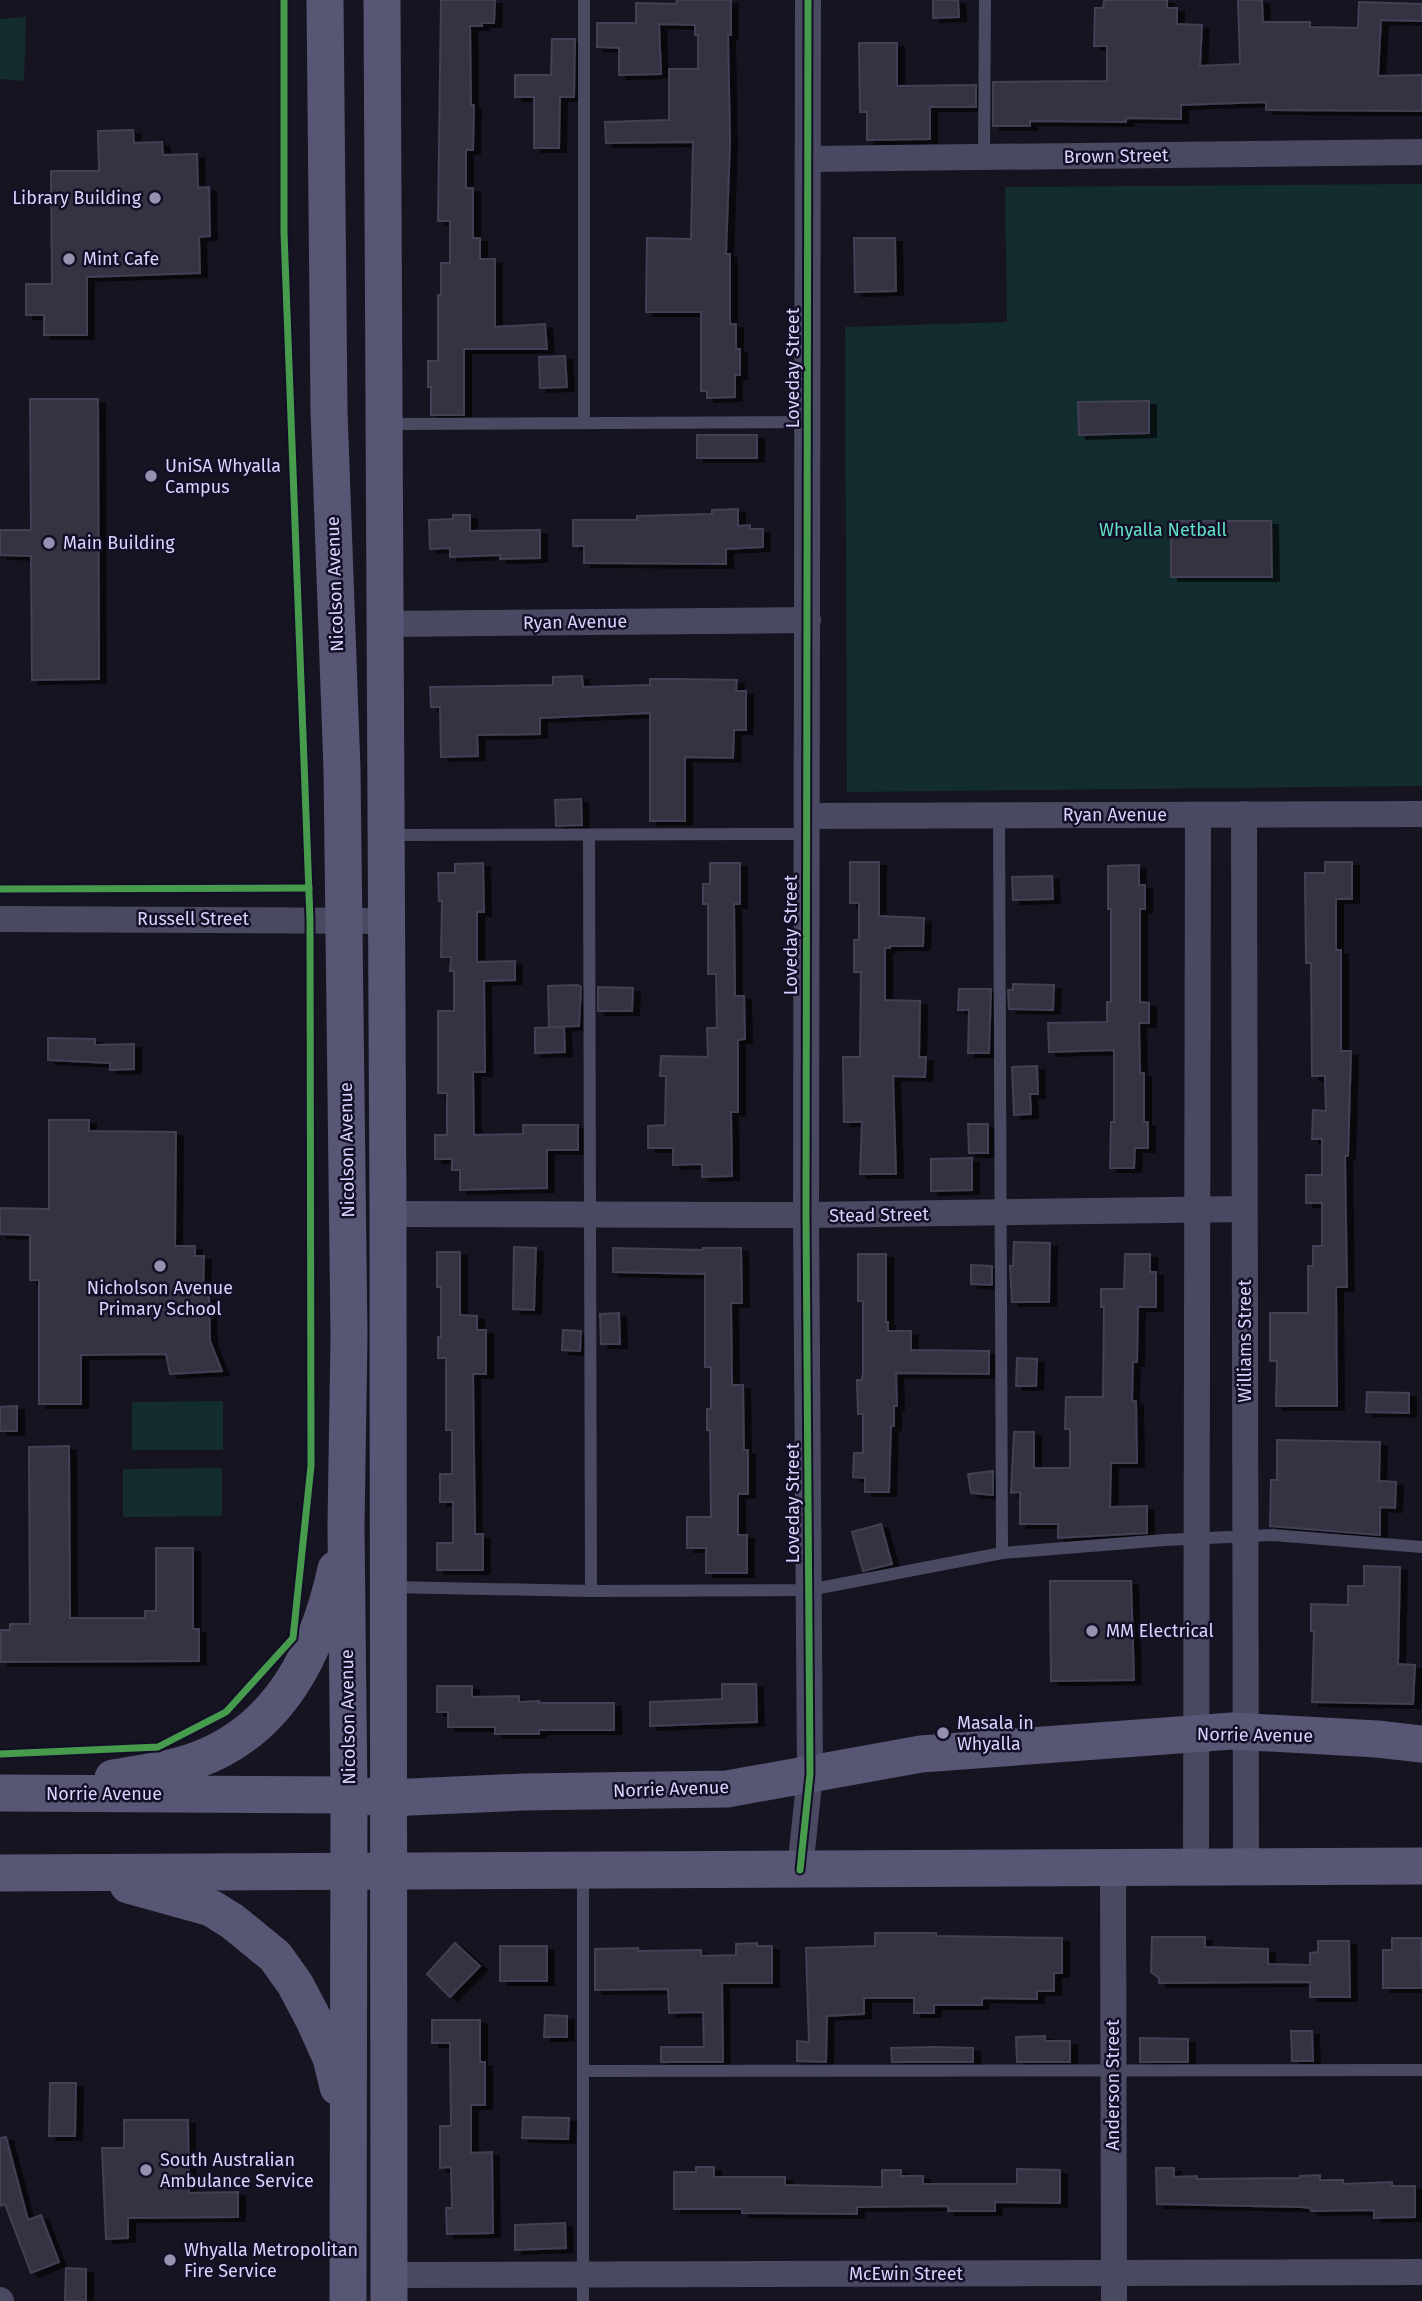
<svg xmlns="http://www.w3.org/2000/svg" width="1422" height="2301" viewBox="0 0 1422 2301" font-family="'Fira Sans',sans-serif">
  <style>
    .green { fill: #132c2d }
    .building { fill: #343243; stroke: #433f54; stroke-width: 2; filter: url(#shadow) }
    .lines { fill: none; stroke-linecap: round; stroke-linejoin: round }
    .service { stroke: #4a4962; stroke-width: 12 }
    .minor { stroke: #4a4962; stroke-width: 26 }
    .secondary { stroke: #575674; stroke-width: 37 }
    .cycleway-casing { stroke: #130f26; stroke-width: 11 }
    .cycleway { stroke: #469c4c; stroke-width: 7 }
    .poi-dot { fill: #9591b1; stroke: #130f26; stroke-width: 2.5 }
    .labels { text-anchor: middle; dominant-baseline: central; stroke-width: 5; stroke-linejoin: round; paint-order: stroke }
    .street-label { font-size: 18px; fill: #d9d4ff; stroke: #130f26 }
    .poi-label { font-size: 18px; fill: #d9d4ff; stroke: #130f26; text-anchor: start }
    .park-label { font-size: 18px; fill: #5fe0c0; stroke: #130f26 }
  </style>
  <defs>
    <filter id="shadow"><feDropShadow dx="7" dy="4" stdDeviation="0" flood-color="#0009"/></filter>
  </defs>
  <rect width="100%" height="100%" fill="#161421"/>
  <g class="green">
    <polygon points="26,17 24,81 0,79 0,19"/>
    <polygon points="1422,184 1422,786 847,792 845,327 1007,322 1005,187"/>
    <polygon points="223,1401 223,1450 132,1450 132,1402"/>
    <polygon points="222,1468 222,1516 123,1517 123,1469"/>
  </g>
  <g class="building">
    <polygon points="441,0 495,0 494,23 482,23 482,26 470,26 471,105 474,105 473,150 466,150 466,188 473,188 473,238 480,238 480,259 495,259 495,327 545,324 547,349 464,349 464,415 431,415 431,387 428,387 428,361 438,361 438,295 441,295 441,263 450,263 450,221 438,221"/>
    <polygon points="677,0 731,0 731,35 728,35 730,141 726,254 730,254 730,324 736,324 736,349 740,349 740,375 735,375 735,397 707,398 707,391 701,391 701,312 646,312 647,238 691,239 693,142 606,143 605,122 669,120 669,69 698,69 698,35 695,35 695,25 659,24 661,74 619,75 619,48 597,47 597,23 636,23 636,3 676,4"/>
    <polygon points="933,0 958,0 959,17 933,18"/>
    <polygon points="1104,0 1167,0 1167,8 1177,8 1177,24 1202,25 1200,66 1240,64 1238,0 1262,0 1263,22 1310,22 1310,27 1358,28 1359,2 1422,4 1422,21 1381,20 1378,76 1422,75 1422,111 1266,110 1266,102 1181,105 1181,119 1126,118 1126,122 1030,121 1030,126 993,126 993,82 1107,81 1107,46 1094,46 1095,8 1103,8"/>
    <polygon points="552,39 575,39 574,97 560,97 559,148 534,148 534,97 515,97 515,75 551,75"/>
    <polygon points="859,43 897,43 897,86 976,85 976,107 930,107 930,139 867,140 867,112 860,112"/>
    <polygon points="133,130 134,143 162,142 163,155 197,154 198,188 209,187 210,236 199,237 200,273 87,277 87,335 44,335 44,315 26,315 26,284 52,284 51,171 99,171 98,131"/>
    <polygon points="854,238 895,238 896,291 855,292"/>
    <polygon points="565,356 567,387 540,388 539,357"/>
    <polygon points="30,399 98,399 99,679 32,680 31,556 0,555 0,530 31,530"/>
    <polygon points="1149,401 1149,433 1079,435 1078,402"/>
    <rect x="697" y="435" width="60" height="23"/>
    <polygon points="738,509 738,526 750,525 750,529 763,529 763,547 726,549 726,564 584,563 584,546 573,546 573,520 637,520 637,516 712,514 712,510"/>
    <polygon points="453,515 470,515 470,531 540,530 540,558 500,559 500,555 450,557 450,548 430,549 429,520 453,519"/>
    <polygon points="1171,521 1271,521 1272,577 1171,577"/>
    <polygon points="582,676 583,687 650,685 650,679 679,679 737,680 736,691 746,691 746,730 734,730 733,758 685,757 685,821 650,821 650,713 540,718 540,734 477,735 478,756 441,757 440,707 431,707 430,687 553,685 553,677"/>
    <polygon points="581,799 582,825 556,826 555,800"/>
    <polygon points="850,862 879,862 879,916 924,918 923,946 890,946 890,948 885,948 885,1000 920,1001 919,1057 926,1057 925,1077 893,1076 896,1174 860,1174 862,1122 844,1122 843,1057 860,1057 861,972 854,972 854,940 859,940 859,903 850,903"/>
    <polygon points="1325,862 1352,862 1352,899 1336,899 1336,950 1341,950 1341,1051 1351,1051 1348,1156 1345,1156 1347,1287 1336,1287 1337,1406 1276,1406 1277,1361 1270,1361 1270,1313 1308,1313 1308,1266 1313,1266 1313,1246 1322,1246 1322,1203 1306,1203 1306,1175 1322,1175 1322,1139 1312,1139 1313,1110 1326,1111 1325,1076 1312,1076 1311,963 1306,963 1305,873 1325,873"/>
    <polygon points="483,863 484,912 477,912 477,962 515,961 515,980 484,981 485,1072 473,1072 474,1135 523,1134 523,1125 578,1125 578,1150 547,1150 547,1188 460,1190 460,1170 452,1170 452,1159 435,1159 435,1135 447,1135 447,1093 438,1093 438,1011 454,1011 454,971 450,971 451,957 441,957 442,901 439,901 438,873 455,873 455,864"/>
    <polygon points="710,863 740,863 740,904 734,904 735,996 744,996 745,1039 738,1040 738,1112 731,1112 732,1176 702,1177 702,1164 673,1165 673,1148 648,1148 648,1126 665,1125 666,1076 660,1076 661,1056 708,1057 707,1028 717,1028 716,974 708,974 708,904 703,904 703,884 710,884"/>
    <polygon points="1139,865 1139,885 1145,885 1145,909 1140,909 1140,1002 1149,1003 1149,1023 1139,1023 1140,1073 1144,1073 1144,1122 1148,1122 1148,1148 1135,1148 1134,1168 1110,1168 1111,1122 1114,1122 1114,1050 1049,1052 1048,1023 1107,1022 1107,1002 1111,1002 1111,909 1108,909 1108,866"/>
    <polygon points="1052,876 1053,899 1013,900 1012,877"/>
    <polygon points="1013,984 1054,985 1053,1010 1009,1009 1008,990 1013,990"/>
    <polygon points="578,985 581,987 579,1026 549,1027 548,986"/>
    <polygon points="598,987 633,988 632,1011 598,1011"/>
    <polygon points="959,989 991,989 989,1053 968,1053 969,1010 958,1010"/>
    <polygon points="564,1027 565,1052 535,1053 535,1028"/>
    <polygon points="48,1038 95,1039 95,1045 134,1044 134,1069 110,1070 110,1063 48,1060"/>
    <polygon points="1037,1066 1038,1094 1030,1094 1031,1114 1014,1115 1012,1067"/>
    <polygon points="49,1120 89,1120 89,1131 176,1132 175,1246 195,1246 195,1256 204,1256 203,1296 209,1296 210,1341 222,1371 170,1374 166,1354 81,1355 81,1404 39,1404 39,1280 30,1280 30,1235 0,1234 0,1208 49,1209"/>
    <polygon points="968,1124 988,1124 988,1153 969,1153"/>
    <polygon points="972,1158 972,1190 931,1191 931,1159"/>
    <polygon points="1014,1242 1050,1243 1049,1302 1012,1302 1010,1266 1013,1266"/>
    <polygon points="514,1247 536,1248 534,1310 513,1309"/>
    <polygon points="613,1248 703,1250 703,1248 741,1248 742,1303 731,1303 732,1385 743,1385 744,1450 748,1450 748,1494 738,1494 738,1535 747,1535 747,1573 706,1573 706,1548 687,1548 687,1517 711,1517 710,1430 707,1430 707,1409 711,1409 711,1367 705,1367 705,1274 613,1272"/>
    <polygon points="437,1252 460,1252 460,1315 477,1316 477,1330 486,1330 486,1374 473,1374 475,1534 483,1534 483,1570 437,1570 437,1543 453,1543 453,1502 440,1502 440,1474 452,1474 452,1430 446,1430 446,1358 438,1358 438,1337 441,1337 441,1287 437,1287"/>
    <polygon points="858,1254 886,1254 886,1322 888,1322 888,1331 911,1331 911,1350 989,1351 989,1374 896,1373 897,1406 894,1406 894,1426 891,1426 889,1492 865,1492 865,1478 853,1477 854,1453 863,1453 863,1414 858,1414 857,1380 862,1380 863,1372 863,1301 858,1301"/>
    <polygon points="1125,1254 1150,1254 1150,1272 1156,1272 1156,1307 1138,1307 1137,1362 1133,1362 1132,1401 1136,1401 1137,1463 1111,1463 1110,1507 1147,1506 1147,1533 1058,1538 1058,1524 1020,1524 1020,1492 1011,1493 1014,1432 1034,1432 1034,1468 1070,1468 1070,1429 1065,1429 1066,1397 1103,1397 1104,1307 1101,1307 1101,1289 1124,1289"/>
    <polygon points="971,1265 992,1266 992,1285 971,1284"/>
    <polygon points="619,1313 620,1344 601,1344 600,1314"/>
    <polygon points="563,1330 581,1331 580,1351 562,1350"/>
    <polygon points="1017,1358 1037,1359 1036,1386 1016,1386"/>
    <polygon points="1367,1392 1409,1393 1409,1413 1366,1412"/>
    <polygon points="17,1406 17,1431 0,1431 0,1407"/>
    <polygon points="1277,1440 1380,1442 1379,1481 1396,1482 1395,1508 1380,1507 1380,1535 1270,1526 1271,1480 1277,1480"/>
    <polygon points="69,1446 70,1618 145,1618 145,1611 156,1611 156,1548 193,1548 193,1629 199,1629 199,1661 1,1662 1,1630 10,1630 10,1624 30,1624 29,1447"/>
    <polygon points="993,1471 993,1495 971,1493 968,1474"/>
    <polygon points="881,1524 892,1564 863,1571 852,1532"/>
    <polygon points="1364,1566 1400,1567 1398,1664 1415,1665 1413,1704 1312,1702 1314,1631 1311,1631 1311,1604 1348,1605 1348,1586 1364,1586"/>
    <polygon points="1050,1581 1131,1581 1134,1680 1051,1681"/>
    <polygon points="722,1684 756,1684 757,1722 650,1726 650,1702 722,1699"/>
    <polygon points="437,1686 472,1686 472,1697 519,1696 519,1702 539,1701 539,1703 614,1703 614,1730 539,1730 539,1734 495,1734 495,1727 448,1727 448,1712 437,1712"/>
    <polygon points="875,1933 936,1933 936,1936 1062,1938 1062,1973 1054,1973 1054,1991 1037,1991 1037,1999 982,1998 982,2005 934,2005 934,2013 914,2013 914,1998 864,1998 864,2014 827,2016 826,2062 797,2061 797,2041 809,2042 806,1948 875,1946"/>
    <polygon points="1152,1937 1205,1937 1205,1947 1268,1949 1268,1964 1310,1965 1310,1953 1318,1952 1318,1941 1349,1941 1350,1997 1310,1997 1310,1982 1159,1983 1159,1978 1151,1972"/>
    <polygon points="1392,1938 1421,1938 1422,1988 1383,1988 1383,1950 1392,1950"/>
    <polygon points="455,1943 480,1966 450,1997 427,1974"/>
    <polygon points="757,1943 757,1946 772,1946 772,1983 722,1983 723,2062 661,2062 661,2047 704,2047 703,2012 669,2013 668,1989 595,1990 595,1949 638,1948 638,1951 701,1950 701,1956 736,1955 736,1944"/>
    <rect x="500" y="1946" width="47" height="35"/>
    <polygon points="545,2015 567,2016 567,2037 544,2037"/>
    <polygon points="432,2020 480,2020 480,2062 485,2062 485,2105 471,2105 471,2153 492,2152 493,2233 447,2234 446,2208 452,2208 451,2167 440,2168 440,2126 451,2126 450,2043 432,2043"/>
    <polygon points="1291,2031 1312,2031 1313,2061 1292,2061"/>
    <polygon points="1045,2036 1045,2041 1070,2041 1070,2062 1017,2062 1016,2037"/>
    <polygon points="1140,2038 1188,2039 1188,2062 1140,2062"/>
    <polygon points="934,2047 973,2048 973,2062 892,2062 891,2048"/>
    <polygon points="50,2083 76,2083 75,2136 49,2136"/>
    <polygon points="523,2117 569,2118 568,2139 522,2138"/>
    <polygon points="124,2120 188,2120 189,2193 238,2192 238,2217 128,2218 128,2238 106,2239 102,2148 124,2148"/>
    <polygon points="6,2137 28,2220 41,2215 59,2262 31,2273 5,2204 0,2206 0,2138"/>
    <polygon points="696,2167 714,2167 714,2177 785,2177 785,2185 882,2187 882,2170 901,2170 901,2176 923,2176 923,2184 1017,2184 1017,2169 1060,2170 1060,2203 995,2202 995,2211 948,2211 948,2206 857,2207 857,2214 742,2213 742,2209 674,2209 674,2172 696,2172"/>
    <polygon points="1156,2168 1174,2168 1174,2177 1197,2176 1197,2179 1300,2178 1300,2176 1320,2175 1320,2180 1343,2180 1343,2184 1392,2182 1392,2186 1415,2186 1415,2217 1374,2218 1374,2210 1311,2211 1310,2208 1301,2207 1157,2204"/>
    <polygon points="565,2223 566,2248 515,2250 515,2225"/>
    <polygon points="66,2268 86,2269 86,2301 65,2301"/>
  </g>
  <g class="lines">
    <g class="service">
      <polyline points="584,0 584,423"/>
      <polyline points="984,157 985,0"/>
      <polyline points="389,424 808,422"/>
      <polyline points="999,815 1002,1553"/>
      <polyline points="389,835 808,834"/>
      <polyline points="589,835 591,1591"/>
      <polyline points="391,1587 591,1591 809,1590 1002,1553 1165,1540 1273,1535 1422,1547"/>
      <polyline points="583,1874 583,2301"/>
      <polyline points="583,2071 1422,2070"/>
    </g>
    <g class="minor">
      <polyline points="809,159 1422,152"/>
      <polyline points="385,624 808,620"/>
      <polyline points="1244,814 1246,1868"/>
      <polyline points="808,816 1422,814"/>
      <polyline points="0,919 385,921"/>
      <polyline points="388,1214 806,1215 1244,1209"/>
      <polyline points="1196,1868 1198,815"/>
      <polyline points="1113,1869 1114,2301"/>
      <polyline points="800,1870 810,1774 806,1215 808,0"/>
      <polyline points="389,2275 1422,2272"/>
      <polyline points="0,2300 1,2301"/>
    </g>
    <g class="secondary">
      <polyline points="325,0 329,411 342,770 349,1336 346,1527 349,1795 348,2301"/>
      <polyline points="382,0 388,1214 389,2301"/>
      <path d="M113,1778C141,1773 171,1770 197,1760C281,1729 318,1651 336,1569"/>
      <polyline points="0,1793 349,1795 388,1798 524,1792 727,1789 921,1754 1232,1731 1377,1739 1422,1744"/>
      <polyline points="0,1873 1422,1866"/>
      <polyline points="128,1885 211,1908 232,1921 275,1956 295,1984 314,2020 331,2058 338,2087"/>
    </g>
    <g class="cycleway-casing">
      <g id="cycleway">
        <polyline points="0,889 309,888"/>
        <polyline points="0,1754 158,1747 226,1712 293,1638 311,1466 310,920 284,233 284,0"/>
        <polyline points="800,1870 810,1774 806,1215 808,0"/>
      </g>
    </g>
    <use href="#cycleway" class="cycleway"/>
  </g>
  <g class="poi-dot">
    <circle cx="155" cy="198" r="7"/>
    <circle cx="69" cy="259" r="7"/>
    <circle cx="151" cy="476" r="7"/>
    <circle cx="49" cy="543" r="7"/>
    <circle cx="160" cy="1266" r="7"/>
    <circle cx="1092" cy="1631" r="7"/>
    <circle cx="943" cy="1733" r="7"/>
    <circle cx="146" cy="2170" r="7"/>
    <circle cx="170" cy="2260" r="7"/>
  </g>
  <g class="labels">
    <g class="street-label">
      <text transform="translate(1116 156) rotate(-1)">Brown Street</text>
      <text transform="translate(793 368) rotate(-90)">Loveday Street</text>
      <text transform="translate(335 584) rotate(-92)">Nicolson Avenue</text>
      <text transform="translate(575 622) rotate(-1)">Ryan Avenue</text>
      <text x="1115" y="815">Ryan Avenue</text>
      <text x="193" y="919">Russell Street</text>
      <text transform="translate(791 935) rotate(-90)">Loveday Street</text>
      <text transform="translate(347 1150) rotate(-91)">Nicolson Avenue</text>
      <text transform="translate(879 1215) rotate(-1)">Stead Street</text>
      <text transform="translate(1245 1341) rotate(-90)">Williams Street</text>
      <text transform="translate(793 1503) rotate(-90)">Loveday Street</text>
      <text transform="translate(348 1717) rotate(-91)">Nicolson Avenue</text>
      <text transform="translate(1255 1735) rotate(1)">Norrie Avenue</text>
      <text transform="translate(671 1789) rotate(-2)">Norrie Avenue</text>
      <text x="104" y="1794">Norrie Avenue</text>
      <text transform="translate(1113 2085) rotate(-90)">Anderson Street</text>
      <text x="906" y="2274">McEwin Street</text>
    </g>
    <g class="poi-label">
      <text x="141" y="198" text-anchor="end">Library Building</text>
      <text x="83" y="259">Mint Cafe</text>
      <text x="165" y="466">UniSA Whyalla<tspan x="165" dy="21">Campus</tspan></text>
      <text x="63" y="543">Main Building</text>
      <text x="160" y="1288" text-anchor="middle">Nicholson Avenue<tspan x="160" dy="21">Primary School</tspan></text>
      <text x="1106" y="1631">MM Electrical</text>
      <text x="957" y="1723">Masala in<tspan x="957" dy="21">Whyalla</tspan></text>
      <text x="160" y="2160">South Australian<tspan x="160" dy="21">Ambulance Service</tspan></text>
      <text x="184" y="2250">Whyalla Metropolitan<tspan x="184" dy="21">Fire Service</tspan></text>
    </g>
    <g class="park-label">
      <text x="1163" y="530">Whyalla Netball</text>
    </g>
  </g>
</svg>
